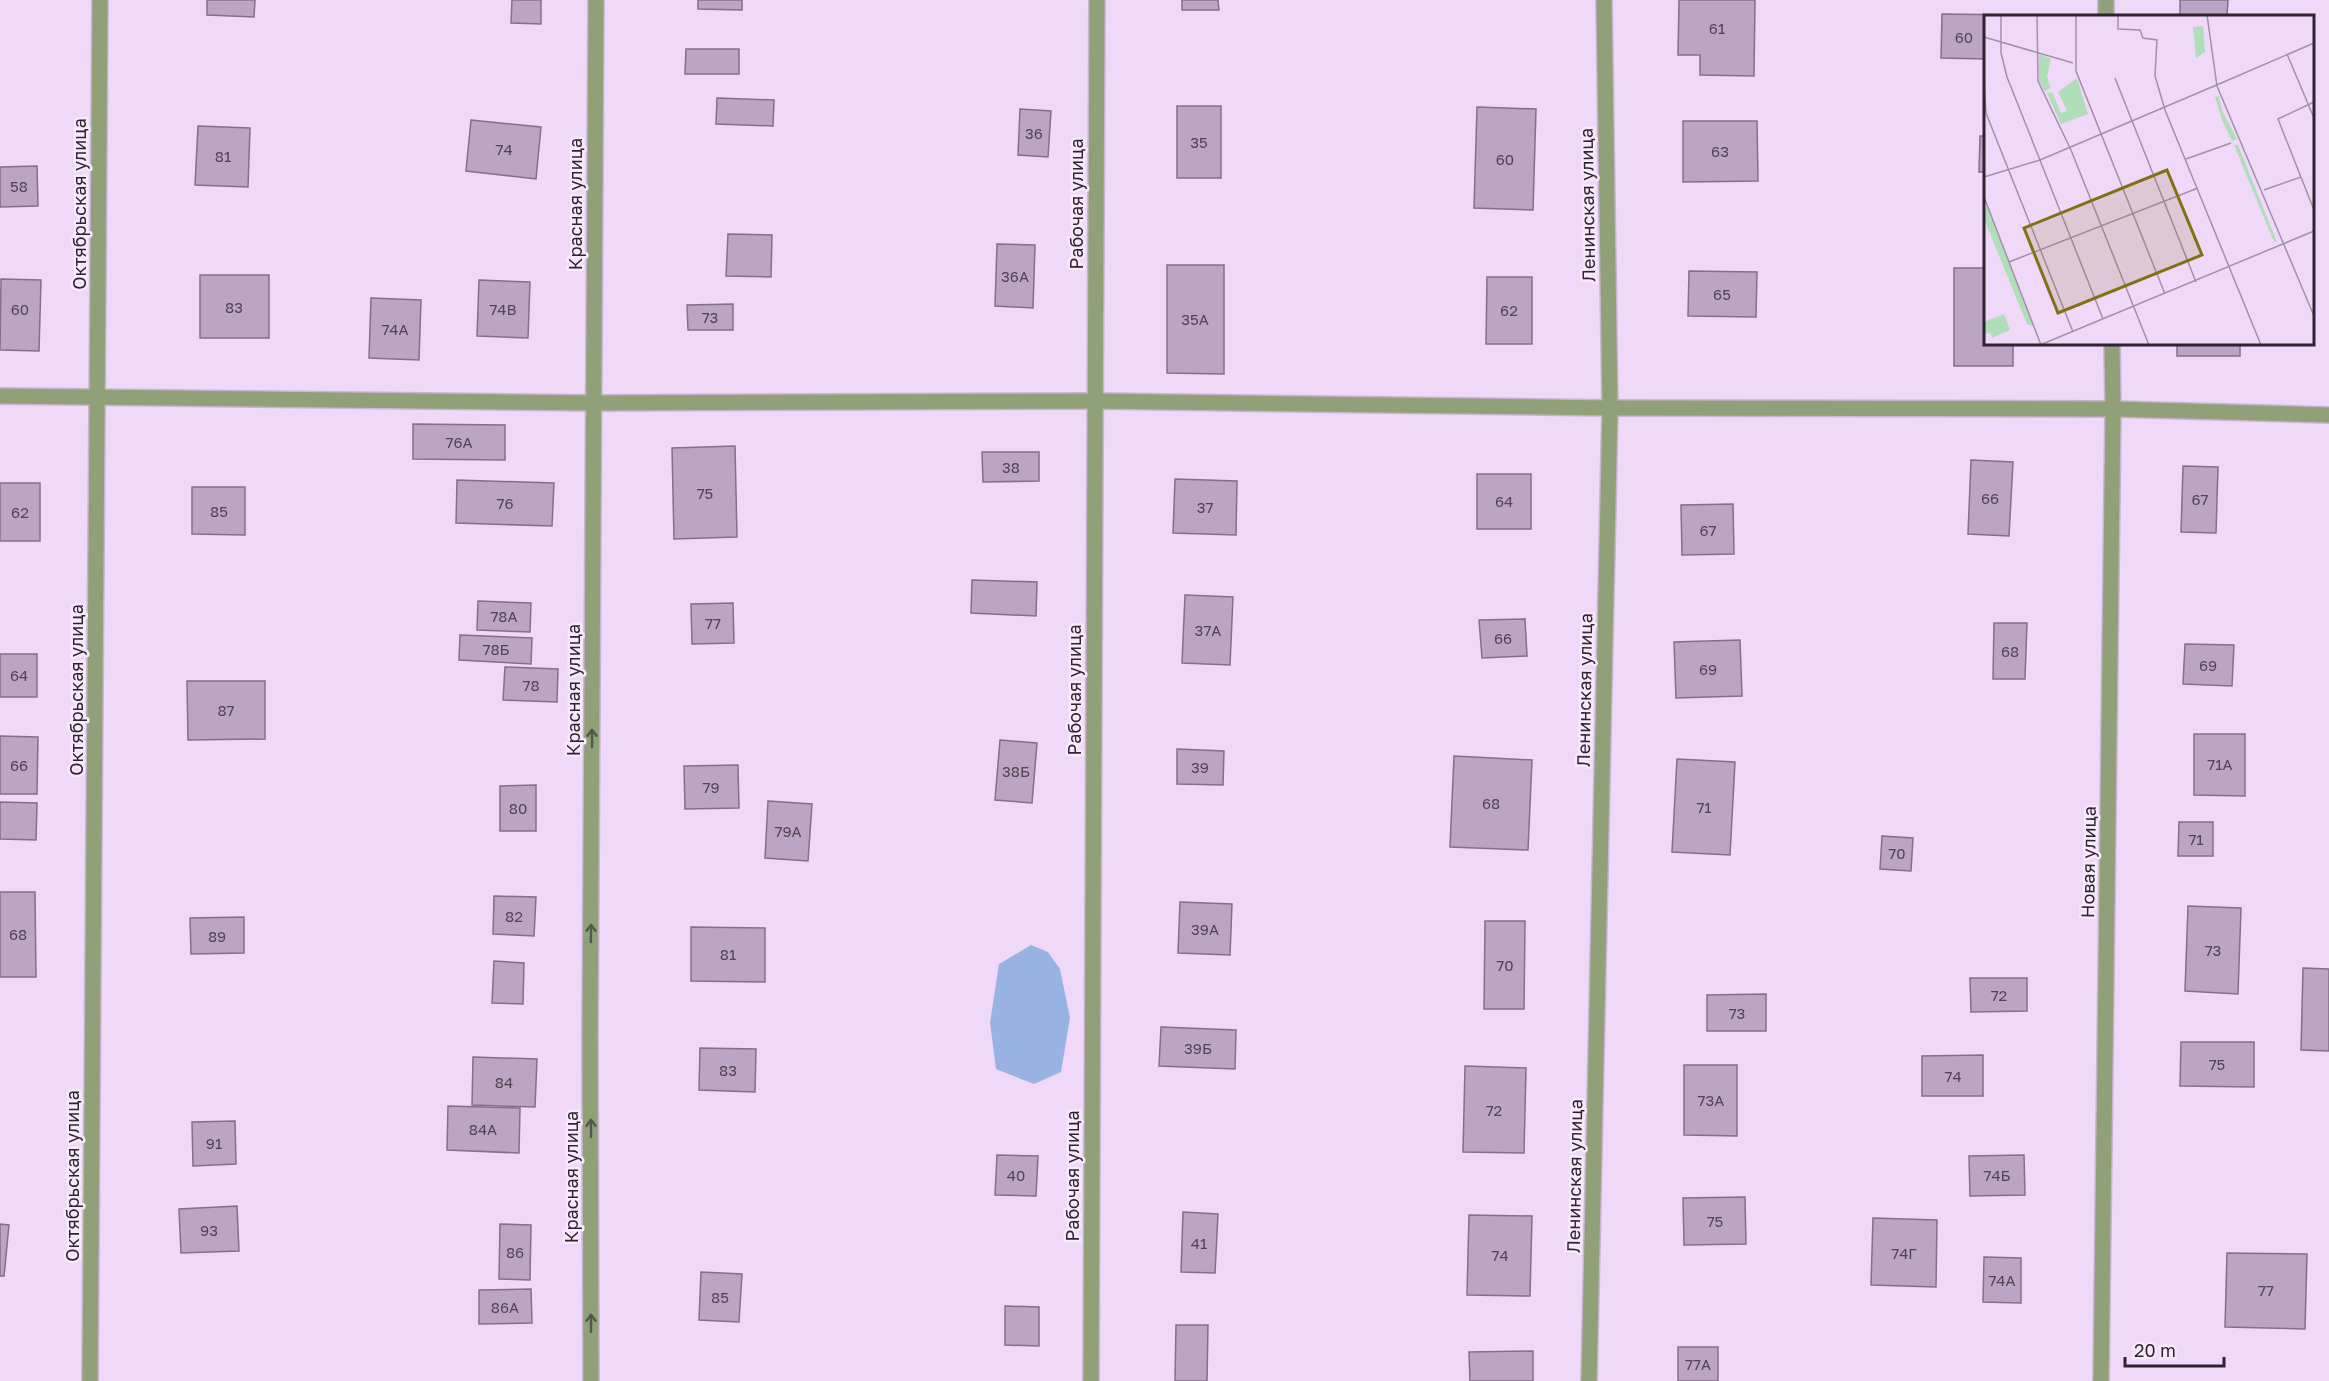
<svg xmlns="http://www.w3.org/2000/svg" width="2329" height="1381" viewBox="0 0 2329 1381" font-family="'Golos Text',sans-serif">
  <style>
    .water { fill: #98b3e3 }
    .building { fill: #bca5c4; stroke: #846f8b; stroke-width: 1.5 }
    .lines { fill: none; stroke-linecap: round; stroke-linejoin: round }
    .minor-casing { stroke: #c9b4d0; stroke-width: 18 }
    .minor { stroke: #90a078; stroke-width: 15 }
    .oneway { stroke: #55564d }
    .labels { text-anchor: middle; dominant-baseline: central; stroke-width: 5; stroke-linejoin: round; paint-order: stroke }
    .number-label { font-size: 15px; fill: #514455 }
    .street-label { font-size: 18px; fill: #2d2430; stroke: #f8e9fc }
    .inset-road { fill: none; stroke: #a290a8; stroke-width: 1.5 }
    .view { fill: #827112; fill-opacity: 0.15; stroke: #827112; stroke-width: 3 }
    .inset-edge { fill: none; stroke: #2d2430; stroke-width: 3 }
  </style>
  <rect width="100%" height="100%" fill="#f0d8f8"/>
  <polygon class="water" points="1031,945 1048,952 1060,969 1070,1018 1061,1072 1034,1084 996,1069 990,1023 999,964"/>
  <g class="building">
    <polygon points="207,0 255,0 254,17 207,15"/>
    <polygon points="512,0 541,0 541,24 511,23"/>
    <polygon points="698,0 742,0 742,10 698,9"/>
    <polygon points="1182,0 1218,0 1219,10 1182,10"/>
    <polygon points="1679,0 1755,0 1754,76 1700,75 1700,55 1678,55"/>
    <polygon points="2180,0 2228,0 2227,16 2180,16"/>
    <polygon points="1942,14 2018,15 2017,16 1986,16 1986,59 1941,58"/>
    <polygon points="686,49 739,49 739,74 685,74"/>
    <polygon points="717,98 774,100 773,126 716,124"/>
    <rect x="1177" y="106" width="44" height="72"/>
    <polygon points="1477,107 1536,109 1533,210 1474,208"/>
    <polygon points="1020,109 1051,111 1048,157 1018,155"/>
    <polygon points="471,120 541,127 536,179 466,171"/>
    <polygon points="1683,121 1757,121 1758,181 1683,182"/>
    <polygon points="198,126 250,128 248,187 195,185"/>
    <polygon points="1980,136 1986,136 1986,172 1979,172"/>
    <polygon points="37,166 38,206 0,207 0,167"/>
    <polygon points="728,234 772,235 771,277 726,276"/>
    <polygon points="997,244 1035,245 1033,308 995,306"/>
    <polygon points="1167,265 1224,265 1224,374 1167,373"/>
    <polygon points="1954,268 1986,268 1986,344 2013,344 2013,366 1954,366"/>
    <polygon points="1689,271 1757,272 1756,317 1688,316"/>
    <rect x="200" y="275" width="69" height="63"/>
    <polygon points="1487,277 1532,277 1532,344 1486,344"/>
    <polygon points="1,279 41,280 39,351 0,350"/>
    <polygon points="479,280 530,282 528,338 477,336"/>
    <polygon points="371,298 421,300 419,360 369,358"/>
    <polygon points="733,304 733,330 688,330 687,305"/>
    <rect x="2177" y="344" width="63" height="12"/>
    <polygon points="413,424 505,425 505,460 413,459"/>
    <polygon points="735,446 737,537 674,539 672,448"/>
    <polygon points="982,452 1039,452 1039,481 983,482"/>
    <polygon points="1971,460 2013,462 2009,536 1968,534"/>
    <polygon points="2183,466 2218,467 2216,533 2181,532"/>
    <rect x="1477" y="474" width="54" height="55"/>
    <polygon points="1175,479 1237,481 1236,535 1173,533"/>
    <polygon points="457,480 554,483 552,526 456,523"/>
    <rect x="0" y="483" width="40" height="58"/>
    <polygon points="192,487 245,487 245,535 192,534"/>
    <polygon points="1733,504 1734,554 1682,555 1681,505"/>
    <polygon points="972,580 1037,582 1036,616 971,613"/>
    <polygon points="1185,595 1233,597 1230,665 1182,663"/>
    <polygon points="478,601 531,603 530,632 477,630"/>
    <polygon points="733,603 734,643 692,644 691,604"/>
    <polygon points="1525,619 1527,656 1482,658 1479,620"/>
    <polygon points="1994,623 2027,623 2025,679 1993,679"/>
    <polygon points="460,635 532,638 531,664 459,660"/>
    <polygon points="1740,640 1742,696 1676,698 1674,642"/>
    <polygon points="2185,644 2234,645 2232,686 2183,684"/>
    <rect x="0" y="654" width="37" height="43"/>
    <polygon points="505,667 558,669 557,702 503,700"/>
    <polygon points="187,681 265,681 265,739 188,740"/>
    <polygon points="2194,734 2245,734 2245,796 2194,795"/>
    <polygon points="0,736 38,737 37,794 0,794"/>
    <polygon points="1000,740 1037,743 1032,803 995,800"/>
    <polygon points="1177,749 1224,751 1223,785 1177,784"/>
    <polygon points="1454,756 1532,760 1528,850 1450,847"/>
    <polygon points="1677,759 1735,762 1730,855 1672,852"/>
    <polygon points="738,765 739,808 685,809 684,766"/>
    <polygon points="536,785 536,831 500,831 500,786"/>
    <polygon points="768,801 812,804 808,861 765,858"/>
    <polygon points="0,802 37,803 36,840 0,839"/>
    <polygon points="2179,822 2213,822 2213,856 2178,856"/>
    <polygon points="1882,836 1913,838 1911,871 1880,869"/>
    <polygon points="0,892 35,892 36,977 0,977"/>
    <polygon points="494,896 536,897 534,936 493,934"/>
    <polygon points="1180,902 1232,904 1230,955 1178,953"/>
    <polygon points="2188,906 2241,908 2238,994 2185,991"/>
    <polygon points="244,917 244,953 191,954 190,918"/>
    <polygon points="1485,921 1525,921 1524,1009 1484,1009"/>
    <polygon points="691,927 765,928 765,982 691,981"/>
    <polygon points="494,961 524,963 523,1004 492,1003"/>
    <polygon points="2303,968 2329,969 2329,1051 2301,1050"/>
    <polygon points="1970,978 2027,978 2027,1011 1971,1012"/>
    <polygon points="1766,994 1766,1031 1707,1031 1707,995"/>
    <polygon points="1161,1027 1236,1030 1235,1069 1159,1066"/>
    <polygon points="2181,1042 2254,1042 2254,1087 2180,1086"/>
    <polygon points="700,1048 756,1049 755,1092 699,1090"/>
    <polygon points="1983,1055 1983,1096 1922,1096 1922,1056"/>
    <polygon points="473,1057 537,1059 535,1107 472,1105"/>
    <polygon points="1684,1065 1737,1065 1737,1136 1684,1135"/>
    <polygon points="1465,1066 1526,1068 1524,1153 1463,1152"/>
    <polygon points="448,1106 520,1108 519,1153 447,1150"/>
    <polygon points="235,1121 236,1164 193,1166 192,1122"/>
    <polygon points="997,1155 1038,1156 1036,1196 995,1195"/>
    <polygon points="2024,1155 2025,1195 1970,1196 1969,1156"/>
    <polygon points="1745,1197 1746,1244 1684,1245 1683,1198"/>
    <polygon points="237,1206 239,1251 181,1253 179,1209"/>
    <polygon points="1183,1212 1218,1214 1215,1273 1181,1272"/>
    <polygon points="1469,1215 1532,1216 1530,1296 1467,1295"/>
    <polygon points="1873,1218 1937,1220 1936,1287 1871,1285"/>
    <polygon points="0,1224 9,1225 4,1276 0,1276"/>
    <polygon points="500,1224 531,1225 530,1280 499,1279"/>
    <polygon points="2227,1253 2307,1254 2305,1329 2225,1327"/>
    <polygon points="1984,1257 2021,1258 2021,1303 1983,1302"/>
    <polygon points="701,1272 742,1274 739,1322 699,1320"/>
    <polygon points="531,1289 532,1323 479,1324 479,1290"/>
    <polygon points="1005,1306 1039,1307 1039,1346 1005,1345"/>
    <polygon points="1176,1325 1208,1325 1207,1381 1175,1381"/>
    <rect x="1678" y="1347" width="40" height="34"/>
    <polygon points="1533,1351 1533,1381 1470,1381 1469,1352"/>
  </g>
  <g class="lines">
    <g class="minor-casing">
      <g id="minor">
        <polyline points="2106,0 2106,16"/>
        <polyline points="0,396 593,403 1095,401 1610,408 2113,409 2329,415"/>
        <polyline points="90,1381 100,0"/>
        <polyline points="591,1381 590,1036 596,0"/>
        <polyline points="1091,1381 1097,0"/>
        <polyline points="1589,1381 1610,408 1604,0"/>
        <polyline points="2101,1381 2113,409 2112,344"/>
      </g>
    </g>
    <use href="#minor" class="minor"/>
  </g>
  <defs><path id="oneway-shaft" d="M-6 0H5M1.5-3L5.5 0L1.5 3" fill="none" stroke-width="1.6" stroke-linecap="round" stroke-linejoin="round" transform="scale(1.5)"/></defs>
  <g class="oneway">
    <use href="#oneway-shaft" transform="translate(592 738) rotate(-90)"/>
    <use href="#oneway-shaft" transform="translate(591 933) rotate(-89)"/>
    <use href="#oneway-shaft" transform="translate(591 1128) rotate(-90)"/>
    <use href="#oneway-shaft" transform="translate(591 1323) rotate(-90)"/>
  </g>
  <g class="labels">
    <g class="number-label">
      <text x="1717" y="28">61</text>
      <text x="1964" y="37">60</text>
      <text x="1034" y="133">36</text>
      <text x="1199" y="142">35</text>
      <text x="504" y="149">74</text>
      <text x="1720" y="151">63</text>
      <text x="223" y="156">81</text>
      <text x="1505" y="159">60</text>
      <text x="19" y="186">58</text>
      <text x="1015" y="276">36А</text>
      <text x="1722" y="294">65</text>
      <text x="234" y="307">83</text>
      <text x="20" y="309">60</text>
      <text x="503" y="309">74В</text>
      <text x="1509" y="310">62</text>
      <text x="710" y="317">73</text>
      <text x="1195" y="319">35А</text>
      <text x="395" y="329">74А</text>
      <text x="459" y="442">76А</text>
      <text x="1011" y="467">38</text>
      <text x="705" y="493">75</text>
      <text x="1990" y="498">66</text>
      <text x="2200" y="499">67</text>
      <text x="1504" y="501">64</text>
      <text x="505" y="503">76</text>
      <text x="1205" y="507">37</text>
      <text x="219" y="511">85</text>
      <text x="20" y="512">62</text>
      <text x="1708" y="530">67</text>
      <text x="504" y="616">78А</text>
      <text x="713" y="623">77</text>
      <text x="1208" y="630">37А</text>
      <text x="1503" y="638">66</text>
      <text x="496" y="649">78Б</text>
      <text x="2010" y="651">68</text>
      <text x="2208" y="665">69</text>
      <text x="1708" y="669">69</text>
      <text x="19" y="675">64</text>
      <text x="531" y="685">78</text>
      <text x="226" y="710">87</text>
      <text x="2220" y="764">71А</text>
      <text x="19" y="765">66</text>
      <text x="1200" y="767">39</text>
      <text x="1016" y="771">38Б</text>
      <text x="711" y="787">79</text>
      <text x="1491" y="803">68</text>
      <text x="1704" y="807">71</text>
      <text x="518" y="808">80</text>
      <text x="788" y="831">79А</text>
      <text x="2196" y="839">71</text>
      <text x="1897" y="853">70</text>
      <text x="514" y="916">82</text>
      <text x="1205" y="929">39А</text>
      <text x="18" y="934">68</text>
      <text x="217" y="936">89</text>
      <text x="2213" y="950">73</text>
      <text x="728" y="954">81</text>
      <text x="1505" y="965">70</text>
      <text x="1999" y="995">72</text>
      <text x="1737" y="1013">73</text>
      <text x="1198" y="1048">39Б</text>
      <text x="2217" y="1064">75</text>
      <text x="728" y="1070">83</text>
      <text x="1953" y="1076">74</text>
      <text x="504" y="1082">84</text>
      <text x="1711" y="1100">73А</text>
      <text x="1494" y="1110">72</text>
      <text x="483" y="1129">84А</text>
      <text x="214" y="1143">91</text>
      <text x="1016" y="1175">40</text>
      <text x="1997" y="1175">74Б</text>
      <text x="1715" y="1221">75</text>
      <text x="209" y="1230">93</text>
      <text x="1199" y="1243">41</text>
      <text x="515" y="1252">86</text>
      <text x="1904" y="1253">74Г</text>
      <text x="1500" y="1255">74</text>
      <text x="2002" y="1280">74А</text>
      <text x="2266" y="1290">77</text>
      <text x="720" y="1297">85</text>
      <text x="505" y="1307">86А</text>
      <text x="1698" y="1364">77А</text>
    </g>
    <g class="street-label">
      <text transform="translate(79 204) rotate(-90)">Октябрьская улица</text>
      <text transform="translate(575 204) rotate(-90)">Красная улица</text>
      <text transform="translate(1076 204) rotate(-90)">Рабочая улица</text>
      <text transform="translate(1587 205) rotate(-91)">Ленинская улица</text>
      <text transform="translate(76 690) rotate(-90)">Октябрьская улица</text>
      <text transform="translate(573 690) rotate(-90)">Красная улица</text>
      <text transform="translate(1074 690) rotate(-90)">Рабочая улица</text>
      <text transform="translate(1584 690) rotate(-89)">Ленинская улица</text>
      <text transform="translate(2088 862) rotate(-89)">Новая улица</text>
      <text transform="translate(72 1176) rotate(-90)">Октябрьская улица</text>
      <text transform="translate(1072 1176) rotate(-90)">Рабочая улица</text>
      <text transform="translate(1574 1176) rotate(-89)">Ленинская улица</text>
      <text transform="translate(571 1177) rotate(-90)">Красная улица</text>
    </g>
  </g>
  <g transform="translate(1984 15)">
    <rect width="330" height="330" fill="#f0d8f8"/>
    <path d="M219,11L221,37L212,43L209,12ZM55,39L67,44L63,62L67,73L61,76L55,66ZM93,63L104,99L77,109L63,78L68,77L77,98L83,96L74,77ZM235,81L238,95L253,124L248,126L238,105L231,82ZM250,130H254L293,227H290ZM2,192H4L49,311L43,309L0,204ZM20,299L26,315L8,323L6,317L1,319L0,307Z" fill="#b0deb8"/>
    <path class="inset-road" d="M17,0V38L23,62L119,304M53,0L54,66L87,135L165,330M92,0V56L181,279M134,0V14L156,15L159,23L173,25L171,61L181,95L277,330M223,0L233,71L330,301M0,22L89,48M303,39L330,103M0,63L2,98L89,317M131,63L212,267M235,69L330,28M330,87L294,104L330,195M202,144L247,128M0,162L56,145L235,69M280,175L317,162M0,182L57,330M25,247L214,173M56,330L330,216"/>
    <path class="view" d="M183,155L218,240L74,298L40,213Z"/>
    <rect width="330" height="330" class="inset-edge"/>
  </g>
  <path d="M2125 1357v9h99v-9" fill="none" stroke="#2d2430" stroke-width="3"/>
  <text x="2134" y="1357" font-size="18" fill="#2d2430" stroke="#f8e9fc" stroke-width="4.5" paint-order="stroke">20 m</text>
</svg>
